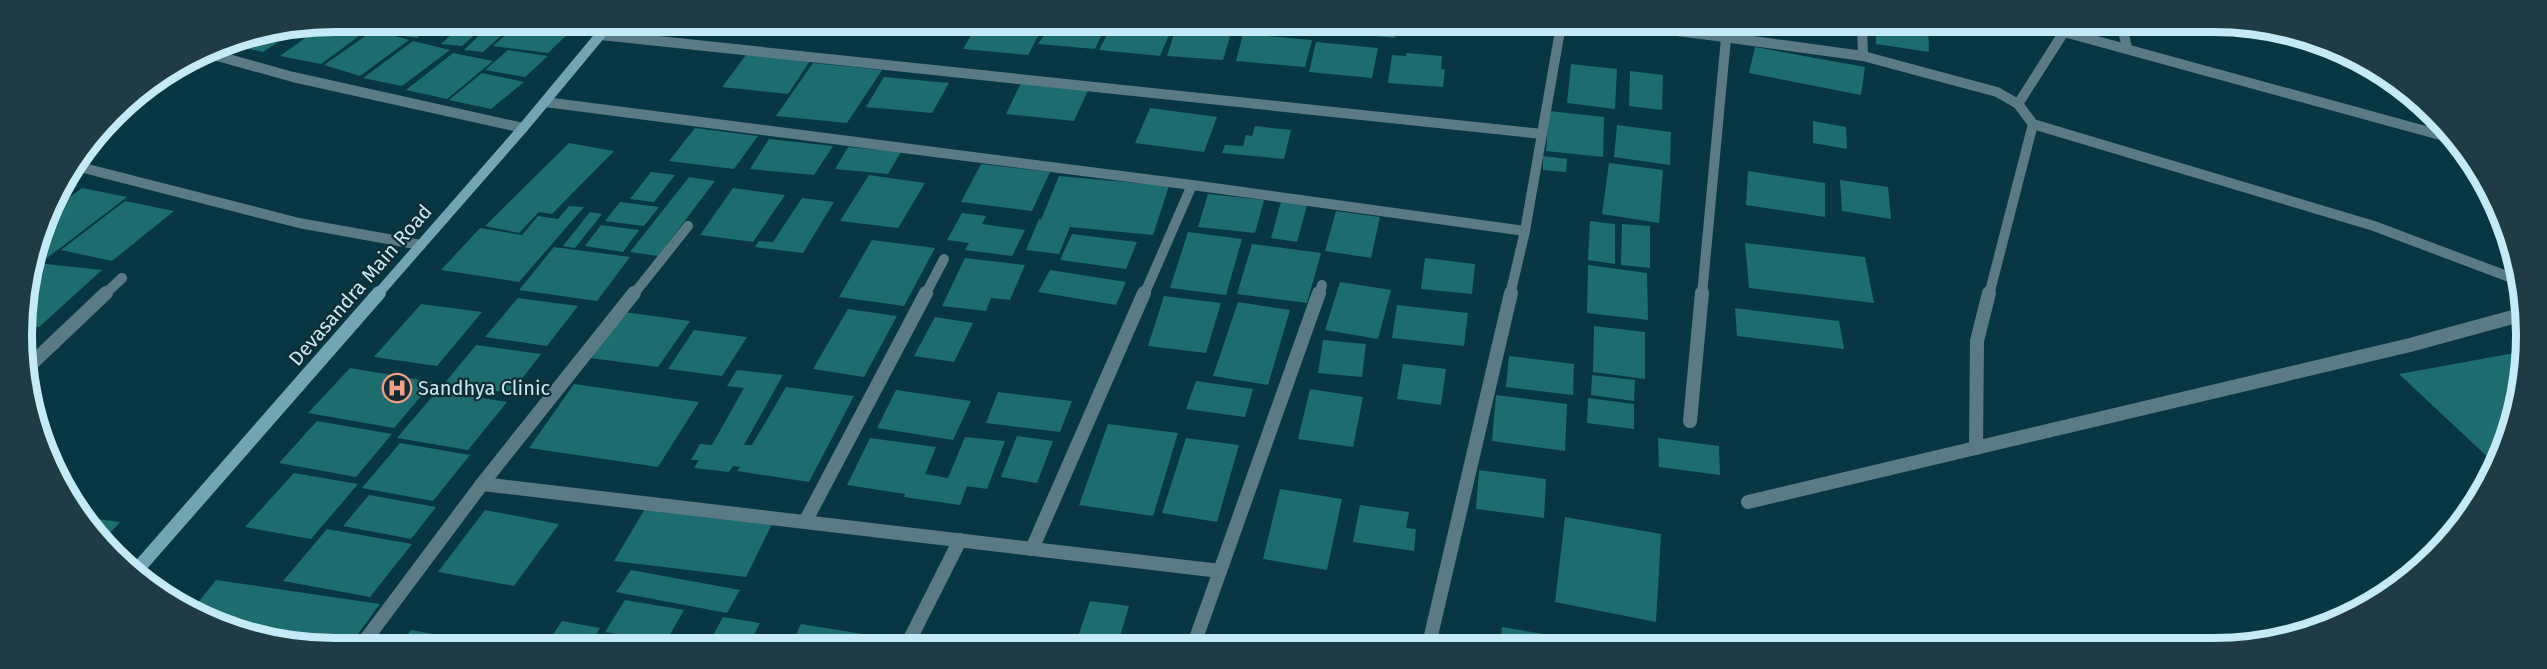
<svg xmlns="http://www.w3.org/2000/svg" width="2547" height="669" viewBox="0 0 2547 669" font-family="'Fira Sans',sans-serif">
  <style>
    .building { fill: #1d6c6e }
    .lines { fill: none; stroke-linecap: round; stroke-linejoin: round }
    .minor-far1 { stroke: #5b7b84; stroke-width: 10 }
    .minor { stroke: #5b7b84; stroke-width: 14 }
    .secondary-far1 { stroke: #71a5b3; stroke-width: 10 }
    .secondary { stroke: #71a5b3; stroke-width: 14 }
    .labels { text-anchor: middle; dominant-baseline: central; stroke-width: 4.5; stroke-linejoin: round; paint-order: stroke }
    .street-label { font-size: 20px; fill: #c3eaf5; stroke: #112c33 }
    .poi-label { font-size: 20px; fill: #c3eaf5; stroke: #112c33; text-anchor: start }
    .rim { fill: none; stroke: #c3eaf5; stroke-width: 8 }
  </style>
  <rect width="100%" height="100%" fill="#073743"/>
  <g class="building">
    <polygon points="334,21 370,28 321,64 280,56 326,23"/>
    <polygon points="365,21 412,21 401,30 362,24"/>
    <polygon points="415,21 437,21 417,38 398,35"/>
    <polygon points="466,21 490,21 462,46 441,44"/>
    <polygon points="494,21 516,22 483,52 464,50"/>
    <polygon points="520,22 551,22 577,25 548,53 493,46"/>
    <polygon points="905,23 971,23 965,34 901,29"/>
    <polygon points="978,23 1045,23 1028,55 963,49"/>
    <polygon points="1068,23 1107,23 1095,49 1038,44 1045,34 1062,36"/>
    <polygon points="1113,23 1128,23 1172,28 1160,56 1099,50"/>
    <polygon points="1345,24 1397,24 1395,38 1343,33"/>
    <polygon points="1876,26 1928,26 1929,52 1876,44"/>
    <polygon points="299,28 263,52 224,43 232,41"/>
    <polygon points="1176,28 1231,33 1223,60 1167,56"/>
    <polygon points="374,30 409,40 360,76 324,65"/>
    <polygon points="1243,34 1312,40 1305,67 1236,61"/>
    <polygon points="413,41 450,50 402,86 363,78"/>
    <polygon points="1316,42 1378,48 1372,78 1309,72"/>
    <polygon points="1755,47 1865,67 1861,95 1749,73"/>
    <polygon points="508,50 548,56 525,77 485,70"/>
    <polygon points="453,53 493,61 447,99 406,90"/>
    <polygon points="1406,53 1442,56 1441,69 1445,70 1443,87 1388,83 1392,55 1406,56"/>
    <polygon points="746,55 810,61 788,94 722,87"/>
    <polygon points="813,63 882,70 847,123 776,116"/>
    <polygon points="1571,64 1617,69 1615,109 1567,103"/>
    <polygon points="1630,71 1663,75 1662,110 1629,106"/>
    <polygon points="482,73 524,82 491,109 449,100"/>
    <polygon points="884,77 949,83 932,113 866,107"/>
    <polygon points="1021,83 1088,90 1074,121 1006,114"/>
    <polygon points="1150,108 1217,117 1204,152 1135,143"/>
    <polygon points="1549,111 1604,117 1603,157 1546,151"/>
    <polygon points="1813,121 1846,127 1847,149 1813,143"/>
    <polygon points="1617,125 1671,132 1670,165 1614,157"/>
    <polygon points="1255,126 1291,130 1284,159 1222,153 1225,145 1243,146 1246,135 1252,136"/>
    <polygon points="695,128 758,136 734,169 669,161"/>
    <polygon points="769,139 833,146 814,175 750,169"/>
    <polygon points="569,143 614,151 552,214 539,212 519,233 485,226"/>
    <polygon points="848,147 901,152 888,174 835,169"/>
    <polygon points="1543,156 1567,159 1566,172 1543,170"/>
    <polygon points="1609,163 1663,170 1659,223 1602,214"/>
    <polygon points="981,164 1050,172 1032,211 961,202"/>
    <polygon points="1748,171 1825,183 1825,217 1746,205"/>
    <polygon points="651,172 675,175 654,202 630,199"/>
    <polygon points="869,175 925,183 898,228 840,221"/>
    <polygon points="1059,176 1169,186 1153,235 1070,227 1059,254 1026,250 1039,219 1041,220"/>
    <polygon points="689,177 715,181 658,256 630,252"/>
    <polygon points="1840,180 1888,187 1891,219 1842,211"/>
    <polygon points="64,182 78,185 51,205 53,196"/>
    <polygon points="82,188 127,197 47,258 37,256 49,212"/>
    <polygon points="733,188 785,195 753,242 700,235"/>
    <polygon points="1208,194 1264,200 1255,233 1198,227"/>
    <polygon points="802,198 834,202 803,253 755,247 759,241 773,242"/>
    <polygon points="125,201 174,211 112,261 61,250"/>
    <polygon points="620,202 659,207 644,226 605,221"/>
    <polygon points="1281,202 1307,205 1297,242 1271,238"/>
    <polygon points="569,206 584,207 519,282 441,270 480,228 522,235 538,216 558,219"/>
    <polygon points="1336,211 1380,217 1371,258 1325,251"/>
    <polygon points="590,212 602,214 575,248 563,246"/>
    <polygon points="962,213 986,216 982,224 1025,230 1012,256 965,250 969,243 947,240"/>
    <polygon points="1590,221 1615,224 1615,264 1588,260"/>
    <polygon points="1622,224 1650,226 1650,268 1621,265"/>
    <polygon points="601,225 639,230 623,252 585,246"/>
    <polygon points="1188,232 1242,239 1226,295 1170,288"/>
    <polygon points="1072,234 1137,242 1126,269 1060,260"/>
    <polygon points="872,240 935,248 904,306 839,297"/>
    <polygon points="1745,243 1865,257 1874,303 1749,288"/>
    <polygon points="1252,244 1321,253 1307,303 1237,294"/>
    <polygon points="554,247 630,257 597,301 519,290"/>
    <polygon points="965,258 1025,265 1010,300 991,298 986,311 942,306"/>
    <polygon points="1425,258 1475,264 1472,294 1421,289"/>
    <polygon points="37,263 102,270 39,327 23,325 22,314 35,265"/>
    <polygon points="1588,265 1647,273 1648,320 1587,313"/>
    <polygon points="1050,270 1126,282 1116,305 1038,292"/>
    <polygon points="1340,282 1391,290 1378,339 1325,330"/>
    <polygon points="1164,296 1221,303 1206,353 1148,346"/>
    <polygon points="518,298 578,306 547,346 485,337"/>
    <polygon points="1238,302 1290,310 1268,385 1213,376"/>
    <polygon points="421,304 482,312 437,366 374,357"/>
    <polygon points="1397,305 1468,313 1464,346 1392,338"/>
    <polygon points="1735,308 1839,321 1844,349 1737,336"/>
    <polygon points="848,309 897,316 864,377 813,369"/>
    <polygon points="624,312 690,321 658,367 590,358"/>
    <polygon points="935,317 973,323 954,362 914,356"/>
    <polygon points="1594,326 1645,332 1645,379 1593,372"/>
    <polygon points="694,330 747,337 722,376 668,369"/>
    <polygon points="1323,340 1366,344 1362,377 1318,373"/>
    <polygon points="476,345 541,354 511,393 444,384"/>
    <polygon points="2520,352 2520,395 2494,463 2399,374"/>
    <polygon points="1509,356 1574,364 1573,395 1506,387"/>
    <polygon points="1403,364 1446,369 1441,405 1397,399"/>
    <polygon points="350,368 433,382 394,428 308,413"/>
    <polygon points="737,370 783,375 744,445 752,445 786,387 854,396 809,482 737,471 740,467 733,466 729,472 694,468 699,460 691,460 700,444 712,445 744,388 727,386"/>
    <polygon points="1592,375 1635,380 1634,401 1591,395"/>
    <polygon points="1196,381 1253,389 1245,417 1186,409"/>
    <polygon points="574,384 699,402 658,467 529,448"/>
    <polygon points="1310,389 1363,397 1353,447 1298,439"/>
    <polygon points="896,390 971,401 953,440 877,428"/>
    <polygon points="437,391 507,402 468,450 397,438"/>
    <polygon points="998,392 1072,401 1060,432 986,423"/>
    <polygon points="1496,395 1567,404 1565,451 1492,441"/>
    <polygon points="1588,398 1634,404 1634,429 1587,423"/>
    <polygon points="317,421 392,434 356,477 279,463"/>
    <polygon points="1108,424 1178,433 1153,516 1079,505"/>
    <polygon points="1017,436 1053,441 1037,483 1001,477"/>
    <polygon points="965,437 1005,441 987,489 967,486 960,505 904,497 905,494 847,485 870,438 936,447 925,474 948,478"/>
    <polygon points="1186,438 1239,445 1217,522 1162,513"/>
    <polygon points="1658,438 1719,446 1720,475 1659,467"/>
    <polygon points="400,443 470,455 433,501 362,488"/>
    <polygon points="1479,470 1546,479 1544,518 1476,509"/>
    <polygon points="294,473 358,484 311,539 245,527"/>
    <polygon points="1280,489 1342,499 1327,570 1263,559"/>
    <polygon points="369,495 436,507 411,539 343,526"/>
    <polygon points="1360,505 1409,512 1406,528 1416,529 1414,551 1353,542"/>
    <polygon points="646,507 773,522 746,577 614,561"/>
    <polygon points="485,510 559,524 514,586 438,572"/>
    <polygon points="82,517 120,522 103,541 86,525"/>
    <polygon points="1565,517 1661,534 1656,622 1555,602"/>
    <polygon points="327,529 412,544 370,597 283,581"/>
    <polygon points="631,570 740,590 727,613 616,592"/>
    <polygon points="216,580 380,604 352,642 274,642 193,609"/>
    <polygon points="625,600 684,610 665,643 605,632"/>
    <polygon points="1090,601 1129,606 1118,643 1076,643"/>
    <polygon points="723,617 760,623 750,643 709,643"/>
    <polygon points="562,621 600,628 591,643 548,642"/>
    <polygon points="801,624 881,637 879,643 792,643"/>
    <polygon points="1502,627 1597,643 1597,644 1500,644"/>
    <polygon points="411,630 472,641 472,642 402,642"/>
  </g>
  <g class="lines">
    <g class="minor-far1">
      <polyline points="1629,25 1709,35 1710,25"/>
      <polyline points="2122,26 2127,48"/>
      <polyline points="601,35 1542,134"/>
      <polyline points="1709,35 1863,56 1862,26"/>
      <polyline points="203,52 293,77 523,128"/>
      <polyline points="1863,56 1997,92 2018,104 2033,124 2374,226 2520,281"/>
      <polyline points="545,102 1192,185 1525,231"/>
      <polyline points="2018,104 2064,32 2451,138"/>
      <polyline points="76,166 299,223 421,245"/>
      <polyline points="104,295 122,278"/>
      <polyline points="633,295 688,226"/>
      <polyline points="925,295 944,259"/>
      <polyline points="1144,295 1192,185"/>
      <polyline points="1319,295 1322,285"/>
      <polyline points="1510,295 1525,231 1561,25"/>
      <polyline points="1702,295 1726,38"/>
      <polyline points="1989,295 2033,124"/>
    </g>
    <g class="minor">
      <polyline points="27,368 106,293"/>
      <polyline points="1690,421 1702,293"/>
      <polyline points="1976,448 1977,341 1989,293"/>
      <polyline points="482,484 1220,571"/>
      <polyline points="1748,502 2410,345 2520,315"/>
      <polyline points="805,522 926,293"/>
      <polyline points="1032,549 1144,293"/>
      <polyline points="364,642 482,484 634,293"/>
      <polyline points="908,643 960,540"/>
      <polyline points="1194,644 1319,293"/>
      <polyline points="1429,644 1511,293"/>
    </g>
    <polyline class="secondary-far1" points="377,295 523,128 611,22"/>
    <polyline class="secondary" points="135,572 379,293"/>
  </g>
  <defs>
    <g id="hospital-ring" transform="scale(1.5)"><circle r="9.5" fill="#112c33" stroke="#f39f85" stroke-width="1.5"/><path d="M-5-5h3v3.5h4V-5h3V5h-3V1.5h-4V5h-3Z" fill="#f39f85"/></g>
  </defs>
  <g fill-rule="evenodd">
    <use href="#hospital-ring" x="397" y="388"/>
  </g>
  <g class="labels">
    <g class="street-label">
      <text transform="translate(360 285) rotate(-49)">Devasandra Main Road</text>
    </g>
    <g class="poi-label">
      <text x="418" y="388">Sandhya Clinic</text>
    </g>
  </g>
  <path d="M0 0H2547V669H0ZM335 32H2213A303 303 0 0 1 2516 335V335A303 303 0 0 1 2213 638H335A303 303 0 0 1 32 335V335A303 303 0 0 1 335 32Z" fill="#1f3b43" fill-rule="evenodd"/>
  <path class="rim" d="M335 32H2213A303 303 0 0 1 2516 335V335A303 303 0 0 1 2213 638H335A303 303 0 0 1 32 335V335A303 303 0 0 1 335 32Z"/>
</svg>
